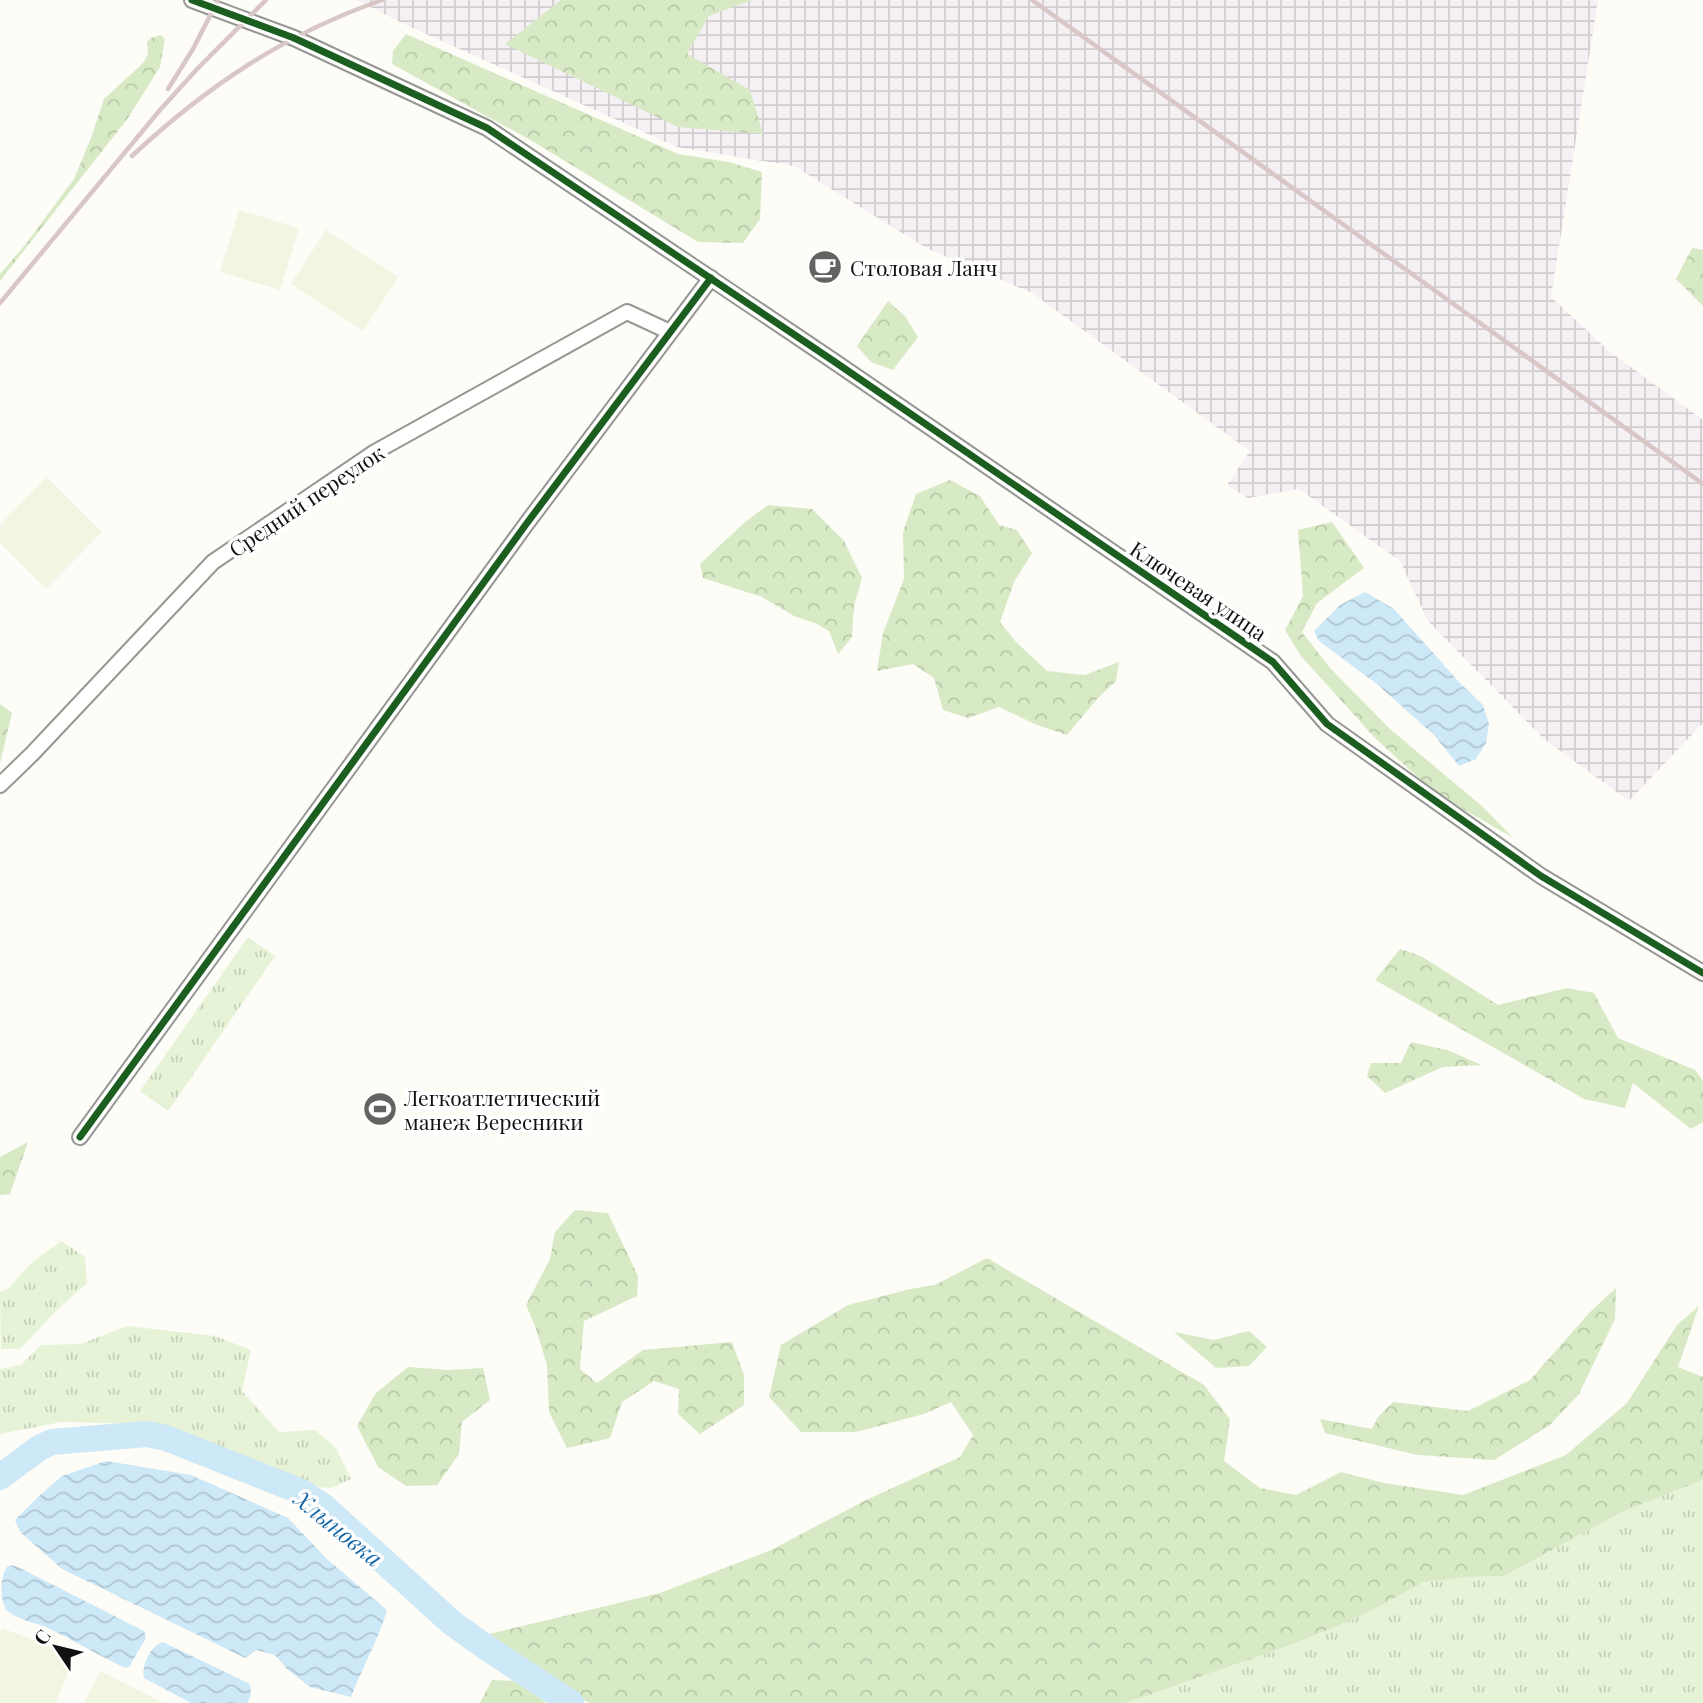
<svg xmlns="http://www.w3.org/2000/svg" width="1703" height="1703" viewBox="0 0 1703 1703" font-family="'Playfair Display',serif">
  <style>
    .industrial { fill: url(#industrial-grid) }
    .grass { fill: url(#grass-tufts) }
    .forest { fill: url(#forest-crowns) }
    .pitch { fill: #f0f6e1 }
    .water { fill: url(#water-waves) }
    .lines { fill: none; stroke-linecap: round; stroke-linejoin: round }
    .river { stroke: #cde8f7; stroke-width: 26 }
    .street-casing { stroke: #979795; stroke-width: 18 }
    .street { stroke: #fffffe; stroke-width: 14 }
    .rail { stroke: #d9c6c7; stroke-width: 4.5 }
    .cycleway-casing { stroke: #fff; stroke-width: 11 }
    .cycleway { stroke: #1b5e20; stroke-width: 7 }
    .labels { text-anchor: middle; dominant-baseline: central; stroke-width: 7; stroke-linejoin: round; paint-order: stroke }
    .poi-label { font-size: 21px; fill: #111; stroke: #fff; text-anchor: start }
    .street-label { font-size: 21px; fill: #111; stroke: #fff }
    .water-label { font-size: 23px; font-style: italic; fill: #1768a6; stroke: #fff }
  </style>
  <defs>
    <pattern id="industrial-grid" width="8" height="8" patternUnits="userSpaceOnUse" patternTransform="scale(1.75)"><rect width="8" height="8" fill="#f5f0f3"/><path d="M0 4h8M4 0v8" fill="none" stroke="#d1cdcf"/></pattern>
    <pattern id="grass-tufts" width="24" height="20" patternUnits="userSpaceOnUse" patternTransform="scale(1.75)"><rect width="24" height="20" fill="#e7f3d7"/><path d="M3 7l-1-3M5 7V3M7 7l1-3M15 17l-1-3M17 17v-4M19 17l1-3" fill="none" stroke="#c5cfb8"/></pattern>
    <pattern id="forest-crowns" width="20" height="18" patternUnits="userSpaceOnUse" patternTransform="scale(1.75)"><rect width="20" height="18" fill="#d8eac5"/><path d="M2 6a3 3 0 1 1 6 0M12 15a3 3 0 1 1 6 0" fill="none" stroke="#b8c8a8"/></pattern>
    <pattern id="water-waves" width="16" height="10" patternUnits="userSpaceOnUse" patternTransform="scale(1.75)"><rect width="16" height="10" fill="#cde8f7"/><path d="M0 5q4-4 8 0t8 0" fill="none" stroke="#afc6d3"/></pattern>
  </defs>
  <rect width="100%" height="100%" fill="#fdfcf7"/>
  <polygon class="industrial" points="357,0 1598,0 1551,297 1609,351 1703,420 1703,723 1629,801 1544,739 1428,621 1400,561 1299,489 1248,498 1227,485 1250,451 1032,293 928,249 794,166 677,147 402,23"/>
  <g class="grass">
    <polygon points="248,937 275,956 168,1111 140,1091"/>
    <polygon points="61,1241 85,1257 87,1283 57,1310 20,1349 1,1349 0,1292 9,1288 30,1264"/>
    <polygon points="127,1326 215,1336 251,1350 242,1391 279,1432 315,1430 336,1448 351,1479 331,1488 294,1485 149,1424 61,1422 0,1434 0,1369 21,1365 41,1345 81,1344"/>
    <polygon points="1703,1480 1703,1703 1126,1703 1296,1643 1361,1616 1424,1582 1464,1577 1504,1576 1624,1511"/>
  </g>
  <g class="forest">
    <polygon points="561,0 752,0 709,16 687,54 750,90 763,134 678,127 505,44"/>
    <polygon points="406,34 678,154 729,162 762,172 760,219 743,243 698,242 532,141 392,64 393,51"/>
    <polygon points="161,35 165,39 160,67 128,118 0,281 0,274 25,245 74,179 91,138 104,99 143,63 148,54 147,42 151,38"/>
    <polygon points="1692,248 1703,250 1703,306 1676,279"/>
    <polygon points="888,301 905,316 918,337 893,370 871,362 857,346"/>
    <polygon points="950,480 980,496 999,525 1017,530 1032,553 1014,582 1000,622 1016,642 1047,671 1085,675 1119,662 1116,681 1097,699 1067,735 1037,725 999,707 968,718 943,710 934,678 913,664 877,671 883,633 904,579 903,532 916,494"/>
    <polygon points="768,505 812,509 844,541 862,578 854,606 852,637 838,654 829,631 817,624 794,616 762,597 703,578 700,564 745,522"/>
    <polygon points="1332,522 1364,568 1317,603 1302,632 1330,668 1390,729 1483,807 1513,838 1434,792 1375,738 1301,656 1285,630 1303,596 1298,530"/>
    <polygon points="0,704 12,713 0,763"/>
    <polygon points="1400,949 1421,956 1498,1005 1567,988 1594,993 1618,1038 1695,1070 1703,1081 1703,1122 1691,1129 1633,1083 1625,1108 1584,1099 1375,980"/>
    <polygon points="1411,1042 1447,1050 1482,1065 1443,1067 1385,1093 1367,1076 1371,1063 1401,1063"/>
    <polygon points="28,1142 10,1194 0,1195 0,1157"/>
    <polygon points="575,1210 608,1213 638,1276 637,1296 584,1321 580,1369 597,1383 643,1350 732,1342 744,1375 744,1405 700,1434 678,1414 679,1389 654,1381 622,1402 610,1438 567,1448 549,1412 547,1365 535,1326 526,1305 550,1259 555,1232"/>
    <polygon points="987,1258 1204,1385 1230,1419 1224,1461 1260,1488 1296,1495 1341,1472 1384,1483 1463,1495 1566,1455 1627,1403 1677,1325 1699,1306 1678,1367 1703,1377 1703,1480 1624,1511 1504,1576 1464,1577 1424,1582 1361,1616 1296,1643 1126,1703 589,1703 485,1635 660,1593 771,1550 866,1500 960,1457 973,1435 951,1402 924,1414 856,1432 801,1432 769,1397 781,1345 848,1305 910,1289 935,1285"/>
    <polygon points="1616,1288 1615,1319 1579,1394 1550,1425 1494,1460 1418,1455 1325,1433 1320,1419 1372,1429 1378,1417 1393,1402 1468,1411 1530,1380 1590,1312"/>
    <polygon points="1249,1331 1267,1347 1249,1366 1216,1368 1174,1332 1214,1340"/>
    <polygon points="408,1367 448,1370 483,1368 490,1400 462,1422 459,1454 437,1485 406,1486 378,1467 357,1426 376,1393"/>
    <polygon points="492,1680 517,1681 546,1703 480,1703"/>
  </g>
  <g class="pitch">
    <polygon points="239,210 299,228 280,290 220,272"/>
    <polygon points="326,230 398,277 363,331 291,284"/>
    <polygon points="47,477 102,532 46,589 0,543 0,525"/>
    <polygon points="2,1628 74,1656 56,1703 0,1703 0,1633"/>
    <polygon points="100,1671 162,1702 161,1703 84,1703"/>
  </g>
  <g class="water">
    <polygon points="1365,592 1394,609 1460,683 1483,705 1489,724 1486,743 1476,759 1459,766 1434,735 1378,685 1319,641 1314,631 1340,605"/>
    <path d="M106,1461L191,1475L288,1518L327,1559L387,1610C378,1641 362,1668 351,1697L310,1687L287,1669L275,1655L256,1650L245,1658L62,1569L20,1532L15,1520L39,1496L62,1476Z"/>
    <path d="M11,1565L18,1567L144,1631L146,1638L129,1667L125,1668L119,1665C96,1654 73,1640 50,1629C36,1622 15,1620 5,1608C0,1597 0,1577 7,1567Z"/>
    <path d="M163,1642L250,1684L251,1693L248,1703H191L144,1678C141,1666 150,1646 163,1642Z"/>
  </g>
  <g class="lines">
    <polyline class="river" points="0,1477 39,1448 52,1442 147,1434 166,1438 302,1492 323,1506 452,1623 490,1650 571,1703"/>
    <g class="street-casing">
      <g id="street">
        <polyline points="192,0 294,38 487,128 832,360 1273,662 1327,724 1541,876 1703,973"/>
        <polyline points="0,785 32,754 213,562 375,452 627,312 670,332"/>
        <polyline points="80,1137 527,523 711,278"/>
      </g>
    </g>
    <use href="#street" class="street"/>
    <g class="rail">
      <polyline points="1032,0 1703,484"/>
      <polyline points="168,89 193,49 218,0"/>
      <path d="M132,156C207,86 285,34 382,0"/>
      <polyline points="0,303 160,110 198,68 266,0"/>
    </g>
    <g class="cycleway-casing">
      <g id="cycleway">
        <polyline points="192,0 294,38 487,128 832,360 1273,662 1327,724 1541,876 1703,973"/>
        <polyline points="80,1137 527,523 711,278"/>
      </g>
    </g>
    <use href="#cycleway" class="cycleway"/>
  </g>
  <defs>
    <g id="cafe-disc" transform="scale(1.75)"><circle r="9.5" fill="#646362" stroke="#fff"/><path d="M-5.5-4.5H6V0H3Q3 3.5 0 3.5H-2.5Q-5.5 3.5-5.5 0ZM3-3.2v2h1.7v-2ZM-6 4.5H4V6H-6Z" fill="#fff"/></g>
    <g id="stadium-disc" transform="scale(1.75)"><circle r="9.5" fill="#646362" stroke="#fff"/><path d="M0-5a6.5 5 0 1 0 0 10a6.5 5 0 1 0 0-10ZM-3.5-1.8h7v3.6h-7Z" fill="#fff"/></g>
  </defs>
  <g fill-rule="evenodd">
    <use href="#cafe-disc" x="825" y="267"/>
    <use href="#stadium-disc" x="380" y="1109"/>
  </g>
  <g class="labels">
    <g class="poi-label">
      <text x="850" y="267">Столовая Ланч</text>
      <text x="404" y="1097">Легкоатлетический<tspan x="404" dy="24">манеж Вересники</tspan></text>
    </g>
    <g class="street-label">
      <text transform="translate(306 500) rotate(-34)">Средний переулок</text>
      <text transform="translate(1199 590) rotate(34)">Ключевая улица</text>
    </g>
    <g class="water-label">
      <text transform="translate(339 1528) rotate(39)">Хлыновка</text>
    </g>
  </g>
  <g transform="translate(56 1647) rotate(305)" stroke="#ffffff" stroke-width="5" paint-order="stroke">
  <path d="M0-5L12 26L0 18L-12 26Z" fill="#111111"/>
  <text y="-10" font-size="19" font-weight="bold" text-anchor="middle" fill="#111111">С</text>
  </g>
</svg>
